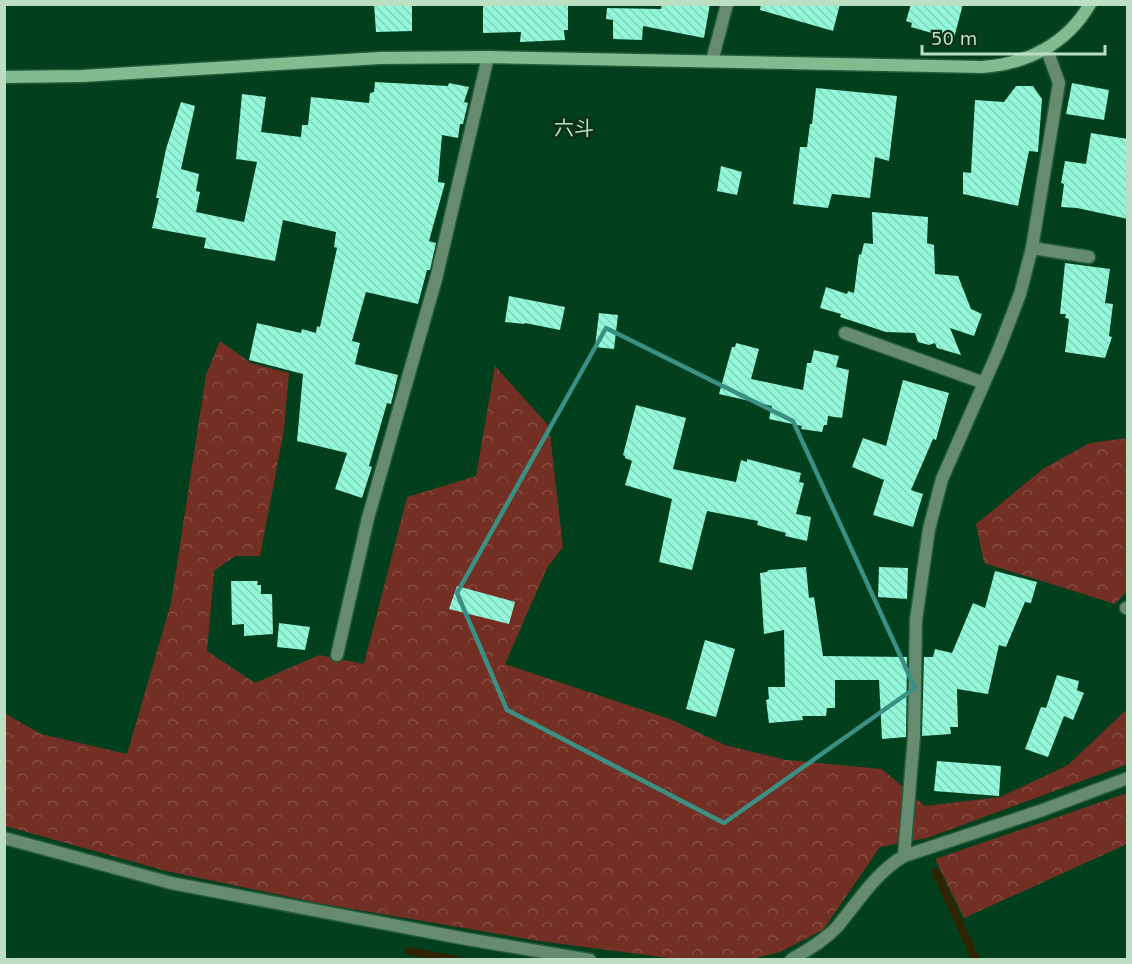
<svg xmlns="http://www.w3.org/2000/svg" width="1132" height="964" viewBox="0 0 1132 964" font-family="'DejaVu Sans','Noto Sans JP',sans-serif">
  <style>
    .forest { fill: url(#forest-crowns) }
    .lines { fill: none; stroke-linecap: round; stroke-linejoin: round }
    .stream { stroke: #2e2402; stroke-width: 8 }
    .building { fill: url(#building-back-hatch) }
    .lane-casing { stroke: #235c3b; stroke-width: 15 }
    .street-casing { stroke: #235c3b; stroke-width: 15 }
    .secondary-casing { stroke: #235c3b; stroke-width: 15 }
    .lane { stroke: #668b6f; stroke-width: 12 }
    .street { stroke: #668b6f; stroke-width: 12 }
    .secondary { stroke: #80bc90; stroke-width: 12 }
    .marked { fill: none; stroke: #3a9084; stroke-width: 4.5; stroke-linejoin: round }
    .labels { text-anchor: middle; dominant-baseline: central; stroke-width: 6; stroke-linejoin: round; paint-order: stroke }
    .quarter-label { font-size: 20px; fill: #bcdfc4; stroke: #0b3219 }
  </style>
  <defs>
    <pattern id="forest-crowns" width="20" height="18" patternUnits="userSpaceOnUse" patternTransform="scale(1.5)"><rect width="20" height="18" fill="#732f23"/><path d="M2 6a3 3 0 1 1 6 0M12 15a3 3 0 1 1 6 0" fill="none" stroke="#854d41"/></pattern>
    <pattern id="building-back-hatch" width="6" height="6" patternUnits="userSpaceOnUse" patternTransform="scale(1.5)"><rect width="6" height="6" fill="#93f8d9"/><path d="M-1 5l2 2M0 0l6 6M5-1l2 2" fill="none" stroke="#81d4b9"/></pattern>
  </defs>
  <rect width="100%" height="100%" fill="#023f1d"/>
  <g class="forest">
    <polygon points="220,341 251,363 289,373 284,430 260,556 235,556 214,571 207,651 255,683 319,655 364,664 407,497 476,476 495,366 549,426 563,547 547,568 505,664 670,719 725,745 787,760 882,769 925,806 1000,797 1068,765 1127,709 1128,764 927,838 880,847 823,930 780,952 752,959 685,960 539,941 318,903 166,871 5,826 4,713 41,734 127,754 171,603 206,375"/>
    <polygon points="1127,438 1127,591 1115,604 984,563 976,524 1044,468 1090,443"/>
    <polygon points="1127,793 1127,844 964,918 935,859"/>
  </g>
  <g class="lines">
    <g class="stream">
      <polyline points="936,872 976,960"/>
      <polyline points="409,951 457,960"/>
    </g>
  </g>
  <g class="building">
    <polygon points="374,4 412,4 412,31 376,32"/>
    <polygon points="483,4 568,4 568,30 564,30 565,40 520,42 521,32 483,33"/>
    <polygon points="662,4 710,4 704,38 643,26 642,40 613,39 613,20 606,19 607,8 661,9"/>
    <polygon points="761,4 840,4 833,31 760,10"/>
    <polygon points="911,4 963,4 954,38 950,36 949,38 911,27 912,23 906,21"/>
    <polygon points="375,82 448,86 449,83 469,87 464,102 468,103 463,124 460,124 458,138 442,135 438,182 445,183 429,241 436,243 430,270 427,270 418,304 366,292 352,341 360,343 355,364 398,375 391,404 387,403 369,466 372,467 362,498 335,489 347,453 297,441 303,374 249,360 257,323 301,333 302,329 316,333 317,326 320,327 337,248 334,247 336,232 283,220 275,261 204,248 206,238 152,228 159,198 156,198 166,149 181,102 195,106 181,169 199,174 196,191 200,192 196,212 244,222 257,162 236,159 242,94 266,97 261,132 301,137 302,125 308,125 311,97 369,103 370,93 374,92"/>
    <polygon points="1072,83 1109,90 1104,120 1066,114"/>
    <polygon points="1016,86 1033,86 1042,99 1038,152 1029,151 1018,206 963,194 963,172 971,173 975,100 1004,102"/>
    <polygon points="816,88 897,96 889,161 875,157 870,198 832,194 828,208 793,204 800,147 807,147 810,124 812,124"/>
    <polygon points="1091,133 1128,139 1128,219 1077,208 1061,207 1064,184 1061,183 1065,161 1086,164"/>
    <polygon points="721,166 742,172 737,195 717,191"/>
    <polygon points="872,212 928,217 927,243 934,245 935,274 958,276 971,309 982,314 974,336 950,328 961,355 937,348 935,343 929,345 918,342 915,333 886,332 840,317 841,314 820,308 826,287 847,294 848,291 854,293 859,254 861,255 864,243 873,244"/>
    <polygon points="1065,263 1110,269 1105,303 1113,304 1109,336 1112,337 1105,358 1065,352 1069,319 1065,318 1066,314 1060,314"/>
    <polygon points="509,296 565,307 560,330 525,323 524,324 505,322"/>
    <polygon points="599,313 618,315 614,349 595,347"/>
    <polygon points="736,343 759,349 751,379 803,390 807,363 811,363 814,350 839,356 836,367 849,370 842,418 828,416 827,425 824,425 822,432 801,429 802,426 769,419 772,406 719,394 732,347 735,347"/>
    <polygon points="903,380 949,393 936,440 933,439 911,490 923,494 913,527 873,515 884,480 852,467 863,438 886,446"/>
    <polygon points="636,405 686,418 673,469 736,482 741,460 747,462 747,459 801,473 799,482 804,483 796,514 811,517 807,541 785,536 786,533 757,525 758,521 707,511 692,570 659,562 672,499 625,485 632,461 625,458 625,456 623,455"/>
    <polygon points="806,567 809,598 814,597 823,656 907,657 906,737 882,739 879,680 835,680 835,708 827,708 826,716 802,716 803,720 769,723 766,700 769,699 768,687 785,687 784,630 764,634 760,573 767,572 768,570"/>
    <polygon points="879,567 908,568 907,599 878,597"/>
    <polygon points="995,571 1037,582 1031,603 1025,602 1006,647 999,645 988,694 957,689 958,727 950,727 951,734 922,736 924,657 933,657 935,649 952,653 973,603 985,608"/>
    <polygon points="231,581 258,581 257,585 261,585 261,594 272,594 273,634 244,636 244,624 232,625"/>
    <polygon points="457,586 515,602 509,624 449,609"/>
    <polygon points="279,623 310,627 305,650 277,647"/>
    <polygon points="705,640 735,649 716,717 686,709"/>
    <polygon points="1057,675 1079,681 1077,690 1084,693 1073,720 1064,716 1048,757 1025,749 1041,707 1046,708"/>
    <polygon points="937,761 1001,766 999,796 934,791"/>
  </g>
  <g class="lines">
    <g class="lane-casing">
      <polyline id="lane" points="845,333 984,383"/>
    </g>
    <g class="street-casing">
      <g id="street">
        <polyline points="712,61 727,4"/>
        <polyline points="1032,248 1089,257"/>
        <polyline points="1126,608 1128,608"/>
        <polyline points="337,655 368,518 436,279 488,57"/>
        <polyline points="4,838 171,883 461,938 590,960"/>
        <polyline points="904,856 914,736 916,620 929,529 942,479 999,349 1020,294 1032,248 1059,83 1047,50"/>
        <path d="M791,960C807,950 824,941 837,927C858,902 875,873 904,856L1040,811L1128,778"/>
      </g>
    </g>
    <g class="secondary-casing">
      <path id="secondary" d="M4,77L82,76L380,58L488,57L982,67C1027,64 1067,44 1090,4"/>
    </g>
    <use href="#lane" class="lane"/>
    <use href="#street" class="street"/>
    <use href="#secondary" class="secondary"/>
  </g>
  <path class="marked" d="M606,328L793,421L915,688L724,823L507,710L457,593Z"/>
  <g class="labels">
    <g class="quarter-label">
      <text x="574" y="128">六斗</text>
    </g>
  </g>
  <rect width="1132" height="964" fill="none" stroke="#bcdfc4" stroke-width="12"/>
  <path d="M922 45v9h183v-9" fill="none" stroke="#bcdfc4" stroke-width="3"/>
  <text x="931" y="45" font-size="18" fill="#bcdfc4" stroke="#0b3219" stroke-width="4.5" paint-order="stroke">50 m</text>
</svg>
